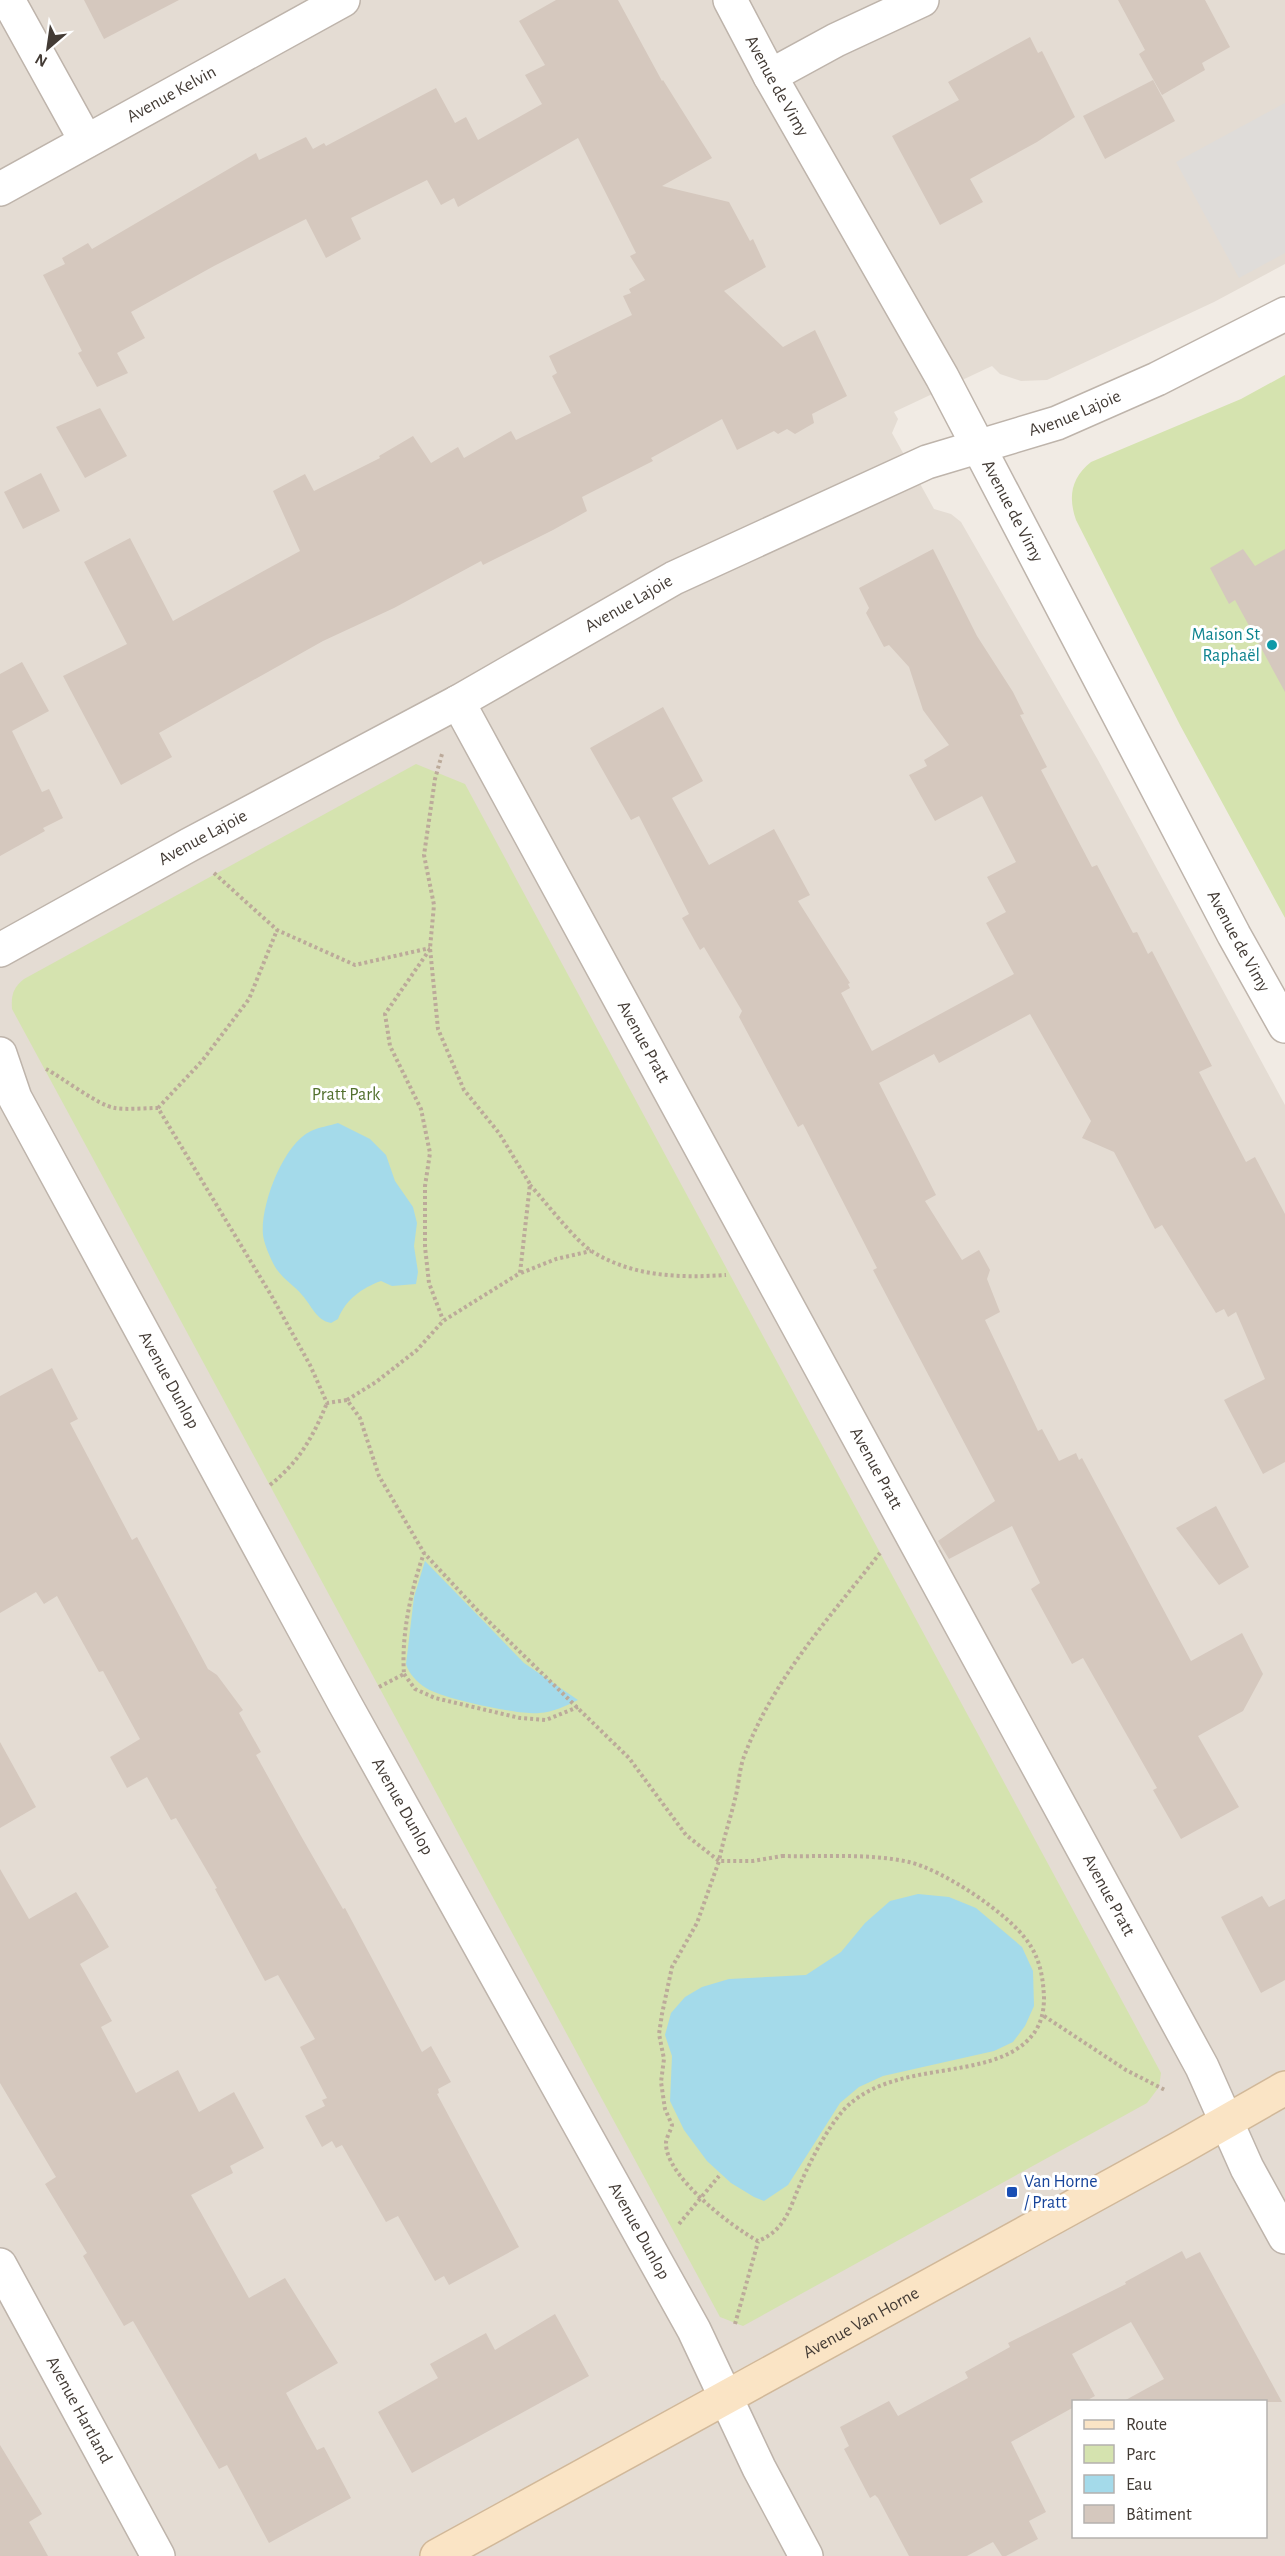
<svg xmlns="http://www.w3.org/2000/svg" width="1285" height="2556" viewBox="0 0 1285 2556" font-family="'Alegreya Sans',sans-serif">
  <style>
    .residential { fill: #e4dcd3; fill-rule: evenodd }
    .green { fill: #d5e3af }
    .parking { fill: #dfdcd9 }
    .water { fill: #a4daea }
    .building { fill: #d5c8be }
    .lines { fill: none; stroke-linecap: round; stroke-linejoin: round }
    .street-casing { stroke: #beb4ab; stroke-width: 36 }
    .secondary-casing { stroke: #d1b899; stroke-width: 36 }
    .path { stroke: #bcaa9a; stroke-width: 4; stroke-dasharray: 3 3; stroke-linecap: butt }
    .street { stroke: #fff; stroke-width: 33 }
    .secondary { stroke: #fae4c5; stroke-width: 33 }
    .culture-dot { fill: #0f9aa8; stroke: #fff; stroke-width: 2 }
    .transit-dot { fill: #1a4fb4; stroke: #fff; stroke-width: 2 }
    .labels { text-anchor: middle; dominant-baseline: central; stroke-width: 6; stroke-linejoin: round; paint-order: stroke }
    .street-label { font-size: 18px; fill: #433b35; stroke: #fff }
    .culture-label { font-size: 18px; fill: #0d838f; stroke: #fff; text-anchor: end }
    .park-label { font-size: 18px; fill: #52702d; stroke: #fff }
    .transit-label { font-size: 18px; fill: #164399; stroke: #fff; text-anchor: start }
  </style>
  <rect width="100%" height="100%" fill="#f1ebe4"/>
  <path class="residential" d="M0,0H1285V264L1214,302L1047,380L1021,381L1000,374L992,366L894,412L898,419L892,433L934,509L951,514L961,522L1098,760L1285,1105V2556H0ZM1074,2402H1266V2536H1074Z"/>
  <g class="green">
    <path d="M1285,375V918L1180,725L1076,520C1068,497 1071,478 1091,462L1241,399Z"/>
    <path d="M416,764L465,784L1161,2073L1159,2087L1147,2103L743,2326L720,2317L12,1009C11,995 13,988 24,979Z"/>
  </g>
  <polygon class="parking" points="1285,103 1285,253 1239,278 1176,162"/>
  <g class="water">
    <path d="M338,1123L370,1139L386,1155L395,1181L413,1207L417,1223L414,1246L418,1272L416,1284L392,1286L381,1281C362,1288 346,1299 338,1319L331,1323C316,1320 312,1306 302,1295C294,1285 281,1278 274,1265C270,1257 264,1244 263,1235C260,1206 283,1144 311,1131C319,1127 329,1126 338,1123Z"/>
    <path d="M425,1561L524,1663L578,1700C565,1706 554,1712 539,1713C519,1715 443,1699 426,1688C417,1682 409,1674 406,1664L414,1597Z"/>
    <polygon points="918,1894 949,1897 976,1908 1022,1947 1033,1971 1034,2006 1025,2026 1013,2042 994,2051 883,2076 859,2087 840,2103 788,2185 764,2201 754,2197 731,2183 707,2161 684,2130 670,2101 672,2056 665,2035 671,2013 685,1997 702,1987 729,1979 806,1975 841,1952 865,1923 890,1901"/>
  </g>
  <g class="building">
    <polygon points="84,0 179,0 104,39"/>
    <polygon points="556,0 618,0 662,81 663,80 712,158 662,186 729,202 750,241 753,239 766,267 724,291 783,347 815,330 847,396 812,414 814,423 795,434 787,429 778,434 774,431 737,450 722,419 651,458 653,461 582,497 587,511 553,530 483,565 481,561 394,608 323,641 159,733 172,757 121,785 63,676 127,644 84,562 130,538 173,621 300,551 273,491 305,474 314,491 380,458 379,456 413,436 431,463 458,447 464,458 511,431 516,440 571,413 552,376 557,373 549,356 632,315 623,296 631,293 629,289 645,280 630,256 636,253 578,138 458,207 454,198 441,205 427,180 351,218 361,239 326,258 306,219 214,266 131,312 145,338 117,353 128,373 97,387 78,353 82,351 43,275 65,264 62,258 88,243 92,249 256,153 259,160 306,137 313,149 324,143 326,146 436,88 455,123 466,117 478,140 542,104 525,75 545,65 519,21"/>
    <polygon points="1118,0 1205,0 1230,47 1202,63 1205,70 1162,95 1139,54 1145,50"/>
    <polygon points="1030,37 1038,53 1042,51 1075,117 1037,142 970,179 983,202 940,225 892,136 959,100 948,82"/>
    <polygon points="1153,80 1175,121 1105,159 1083,116"/>
    <polygon points="100,408 127,456 85,478 56,427"/>
    <polygon points="41,473 60,511 23,529 4,492"/>
    <polygon points="933,549 977,636 1013,692 1024,714 1020,715 1047,767 1041,770 1092,867 1097,865 1133,933 1137,932 1148,954 1152,951 1212,1066 1199,1072 1246,1162 1255,1157 1285,1214 1285,1462 1263,1474 1224,1400 1265,1379 1236,1312 1228,1317 1224,1309 1216,1313 1162,1225 1155,1229 1114,1152 1082,1138 1091,1121 1030,1014 939,1063 934,1054 879,1083 936,1195 925,1201 962,1260 979,1250 990,1270 987,1279 1000,1312 985,1320 1038,1431 1042,1429 1059,1461 1076,1453 1079,1460 1082,1458 1191,1661 1242,1633 1263,1674 1243,1711 1198,1736 1239,1807 1181,1839 1153,1790 1157,1788 1083,1658 1072,1664 1031,1589 1040,1583 1012,1526 949,1559 938,1541 995,1501 873,1270 877,1268 803,1124 798,1127 739,1017 742,1011 704,947 700,950 682,918 689,914 639,816 631,820 590,748 663,707 703,781 672,798 709,865 774,829 810,895 798,901 850,983 848,984 850,988 841,993 872,1051 1014,974 986,923 1006,912 987,877 1016,862 982,796 935,821 909,775 927,766 924,760 949,745 923,710 909,667 889,645 884,647 866,613 869,608 859,588"/>
    <polygon points="1243,549 1255,566 1285,549 1285,692 1235,600 1229,604 1210,568"/>
    <polygon points="22,662 49,711 12,731 42,792 49,789 63,818 43,828 45,831 0,856 0,674"/>
    <polygon points="52,1368 78,1419 70,1423 132,1540 137,1537 208,1669 217,1675 243,1710 239,1713 261,1752 256,1755 301,1836 343,1909 345,1908 422,2052 431,2046 451,2082 438,2089 439,2093 437,2094 519,2247 449,2285 444,2276 435,2281 398,2216 386,2222 342,2145 336,2148 332,2141 322,2147 305,2116 325,2106 322,2100 327,2098 300,2047 315,2039 278,1975 265,1981 215,1889 217,1888 176,1818 171,1820 147,1777 127,1788 110,1757 140,1739 103,1671 99,1672 57,1596 44,1604 36,1592 0,1613 0,1396"/>
    <polygon points="1216,1506 1249,1567 1219,1585 1176,1528"/>
    <polygon points="0,1742 36,1807 0,1828"/>
    <polygon points="0,1869 29,1919 76,1892 89,1913 109,1947 80,1964 112,2021 101,2027 136,2093 178,2070 199,2112 234,2092 264,2148 230,2166 233,2173 191,2195 249,2298 285,2278 338,2363 286,2393 317,2450 324,2447 351,2498 269,2543 227,2465 219,2469 133,2321 124,2326 83,2256 87,2253 45,2184 56,2177 0,2083"/>
    <polygon points="1262,1896 1269,1907 1285,1899 1285,1980 1261,1993 1221,1917"/>
    <polygon points="1182,2251 1186,2259 1200,2252 1282,2402 1122,2402 1164,2379 1131,2322 1072,2354 1095,2396 1084,2402 1074,2402 1074,2407 1011,2442 1046,2512 1029,2521 1038,2539 1006,2556 1002,2556 993,2542 967,2556 909,2556 878,2498 875,2495 870,2498 844,2449 849,2446 840,2427 889,2401 898,2416 968,2378 965,2372 1010,2347 1008,2343 1126,2284 1125,2282"/>
    <polygon points="555,2314 589,2376 412,2473 378,2412 438,2378 430,2364 486,2333 495,2350"/>
    <polygon points="0,2445 42,2514 29,2522 48,2556 0,2556"/>
  </g>
  <g class="lines">
    <g class="street-casing">
      <g id="street">
        <polyline points="8,0 86,141"/>
        <path id="s1" d="M730,0L770,76L942,377L1234,935L1285,1026"/>
        <polyline points="770,76 836,40 922,0"/>
        <path id="s2" d="M0,189L343,0"/>
        <path id="s3" d="M458,702L1202,2067L1247,2168L1285,2237"/>
        <path id="s4" d="M0,950L189,845L458,702L674,578L927,462L1057,423L1157,379L1285,314"/>
        <path id="s5" d="M0,1054L15,1098L345,1704L694,2330L759,2468L806,2556"/>
        <path id="s6" d="M0,2265L158,2556"/>
      </g>
    </g>
    <g class="secondary-casing">
      <g id="secondary">
        <path id="s7" d="M437,2556L1180,2148L1285,2088"/>
      </g>
    </g>
    <g class="path">
      <polyline points="214,873 277,930 355,965 430,948"/>
      <polyline points="430,949 385,1014 390,1046 421,1109 430,1153 425,1186 425,1247 429,1283 443,1320"/>
      <path d="M46,1069C63,1078 99,1106 115,1108C128,1110 144,1108 158,1108L271,1295L310,1365L327,1403L347,1400L360,1418L379,1476L424,1553L478,1611L629,1758L686,1835L719,1861C723,1840 730,1820 735,1799C739,1785 739,1768 745,1754C774,1678 830,1617 880,1553"/>
      <polyline points="158,1108 202,1061 249,999 277,930"/>
      <path d="M530,1185C545,1201 576,1242 593,1252C634,1277 680,1278 726,1275"/>
      <polyline points="521,1273 556,1259 591,1251"/>
      <polyline points="347,1400 376,1382 417,1350 443,1321 520,1273 530,1184 499,1133 464,1090 438,1029 430,948 434,905 424,855 435,779 442,754"/>
      <path d="M270,1485C299,1462 313,1437 327,1403"/>
      <polyline points="404,1674 415,1689 435,1698 520,1718 546,1720 578,1707"/>
      <path d="M379,1687L404,1674C401,1636 411,1589 424,1553"/>
      <path d="M782,1856C823,1857 868,1853 909,1862C943,1870 1008,1913 1028,1942C1040,1959 1043,1977 1044,1997C1044,2015 1040,2029 1026,2042C985,2079 901,2062 852,2102C832,2118 812,2158 801,2182C790,2207 786,2230 758,2241C732,2227 665,2176 666,2143C666,2138 671,2130 672,2125L665,2109L661,2082L664,2059L659,2034L662,2014L672,1967L697,1923L719,1861H753Z"/>
      <polyline points="1044,2016 1126,2070 1165,2090"/>
      <polyline points="679,2224 719,2176"/>
      <polyline points="735,2324 758,2242"/>
    </g>
    <use href="#street" class="street"/>
    <use href="#secondary" class="secondary"/>
  </g>
  <circle class="culture-dot" cx="1272" cy="645" r="6"/>
  <rect class="transit-dot" x="1006" y="2186" width="12" height="12" rx="3"/>
  <g class="labels">
    <g class="street-label">
      <text stroke="none"><textPath href="#s1" startOffset="98">Avenue de Vimy</textPath></text>
      <text stroke="none"><textPath href="#s2" startOffset="196">Avenue Kelvin</textPath></text>
      <text stroke="none"><textPath href="#s4" startOffset="1204">Avenue Lajoie</textPath></text>
      <text stroke="none"><textPath href="#s1" startOffset="584">Avenue de Vimy</textPath></text>
      <text stroke="none"><textPath href="#s4" startOffset="718">Avenue Lajoie</textPath></text>
      <text stroke="none"><textPath href="#s4" startOffset="232">Avenue Lajoie</textPath></text>
      <text stroke="none"><textPath href="#s1" startOffset="1070">Avenue de Vimy</textPath></text>
      <text stroke="none"><textPath href="#s3" startOffset="387">Avenue Pratt</textPath></text>
      <text stroke="none"><textPath href="#s5" startOffset="368">Avenue Dunlop</textPath></text>
      <text stroke="none"><textPath href="#s3" startOffset="873">Avenue Pratt</textPath></text>
      <text stroke="none"><textPath href="#s5" startOffset="854">Avenue Dunlop</textPath></text>
      <text stroke="none"><textPath href="#s3" startOffset="1359">Avenue Pratt</textPath></text>
      <text stroke="none"><textPath href="#s5" startOffset="1340">Avenue Dunlop</textPath></text>
      <text stroke="none"><textPath href="#s7" startOffset="484">Avenue Van Horne</textPath></text>
      <text stroke="none"><textPath href="#s6" startOffset="165">Avenue Hartland</textPath></text>
    </g>
    <g class="culture-label">
      <text x="1260" y="635">Maison St<tspan x="1260" dy="21">Raphaël</tspan></text>
    </g>
    <g class="park-label">
      <text x="346" y="1095">Pratt Park</text>
    </g>
    <g class="transit-label">
      <text x="1024" y="2182">Van Horne<tspan x="1024" dy="21">/ Pratt</tspan></text>
    </g>
  </g>
  <rect x="1072" y="2400" width="195" height="138" fill="#ffffff" stroke="#b4b1ae" stroke-width="1.5"/>
  <rect x="1084" y="2420" width="30" height="9" fill="#fae4c5" stroke="#b4b1ae" stroke-width="1.5"/>
  <text x="1126" y="2430" font-size="18" fill="#433b35">Route</text>
  <rect x="1084" y="2445" width="30" height="18" fill="#d5e3af" stroke="#b4b1ae" stroke-width="1.5"/>
  <text x="1126" y="2460" font-size="18" fill="#433b35">Parc</text>
  <rect x="1084" y="2475" width="30" height="18" fill="#a4daea" stroke="#b4b1ae" stroke-width="1.5"/>
  <text x="1126" y="2490" font-size="18" fill="#433b35">Eau</text>
  <rect x="1084" y="2505" width="30" height="18" fill="#d5c8be" stroke="#b4b1ae" stroke-width="1.5"/>
  <text x="1126" y="2520" font-size="18" fill="#433b35">Bâtiment</text>
  <g transform="translate(48 48) rotate(209)" stroke="#ffffff" stroke-width="4.5" paint-order="stroke">
  <path d="M0-4.5L10 22L0 15L-10 22Z" fill="#433b35"/>
  <text y="-9" font-size="16" font-weight="bold" text-anchor="middle" fill="#433b35">N</text>
  </g>
</svg>
